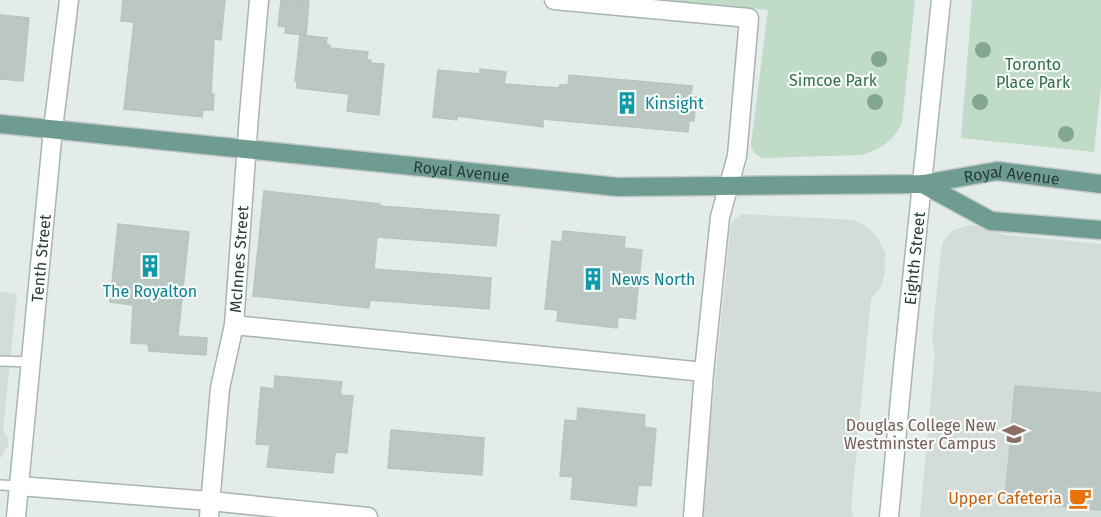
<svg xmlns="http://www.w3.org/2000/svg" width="1101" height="517" viewBox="0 0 1101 517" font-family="'Fira Sans',sans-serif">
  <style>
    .built { fill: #d3dcd8 }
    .green { fill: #c0dbc8 }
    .building { fill: #bac7c2; stroke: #b7c5c0; stroke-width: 1.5 }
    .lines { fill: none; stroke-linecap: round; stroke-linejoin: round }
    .lane-casing { stroke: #a7b4b0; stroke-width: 12 }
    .street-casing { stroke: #a7b4b0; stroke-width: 21 }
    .secondary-casing { stroke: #a4b7b1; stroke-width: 21 }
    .primary-casing { stroke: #c2c8c7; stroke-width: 21 }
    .lane { stroke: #fff; stroke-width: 9 }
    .street { stroke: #fff; stroke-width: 18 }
    .secondary { stroke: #fff; stroke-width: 18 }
    .primary { stroke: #6e9c92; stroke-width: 18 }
    .tree { fill: #83a793 }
    .labels { text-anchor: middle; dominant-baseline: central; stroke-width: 4.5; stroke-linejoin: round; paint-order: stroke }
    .park-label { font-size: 16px; fill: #346e4d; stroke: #f5f9f7 }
    .culture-label { font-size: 16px; fill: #0d838f; stroke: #f5f9f7; text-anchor: start }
    .street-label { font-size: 16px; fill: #263c37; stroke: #f5f9f7 }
    .education-label { font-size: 16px; fill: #785e54; stroke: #f5f9f7; text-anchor: end }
    .food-label { font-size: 16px; fill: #c56008; stroke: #f5f9f7; text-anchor: end }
  </style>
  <rect width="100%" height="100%" fill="#e4ece9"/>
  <g class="built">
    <polygon points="742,214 854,220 867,227 877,237 885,252 885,273 881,287 871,299 851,509 854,517 701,517 731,223"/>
    <polygon points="970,225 990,227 1004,235 1101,244 1101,517 920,517 935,352 932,339 941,250 944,240 953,230"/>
    <polygon points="0,292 17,294 3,430 8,438 8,445 0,459"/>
  </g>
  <g class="green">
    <path d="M662,0H915L902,122C895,141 880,149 862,155L764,158C756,156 752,152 751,144L768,10Z"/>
    <polygon points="972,0 1101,0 1101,87 1094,152 961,138"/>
  </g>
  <g class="building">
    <polygon points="123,0 225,0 221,40 214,39 211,94 214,94 213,110 203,110 202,117 124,109 134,22 121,21"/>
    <polygon points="281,0 309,1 306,35 285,33 286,27 278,26"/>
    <polygon points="0,15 29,18 23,81 0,79"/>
    <polygon points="300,35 327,38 326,44 330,45 330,48 368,52 367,60 371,60 370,63 384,64 379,115 347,111 349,94 297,88 297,81 295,81"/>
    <polygon points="480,69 506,72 504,84 559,88 560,85 568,85 569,75 692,86 691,97 696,97 694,121 689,121 688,132 543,119 543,127 457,116 457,120 433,117 438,70 480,74"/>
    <polygon points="264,191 380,204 380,206 499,215 496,246 377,237 374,269 491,278 489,309 370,300 369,308 253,296"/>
    <polygon points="118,224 189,232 178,336 207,338 206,355 149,351 148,344 131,343 133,305 110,302"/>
    <polygon points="563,231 625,237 624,248 642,250 635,319 618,317 617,328 557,321 558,310 545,309 552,241 562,242"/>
    <polygon points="275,376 342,382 340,395 353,396 347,453 335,452 333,473 267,467 270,445 256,444 261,387 274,389"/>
    <polygon points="1015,386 1101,393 1101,510 1005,501"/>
    <polygon points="578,408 645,415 644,427 656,429 651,486 638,485 636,506 571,499 573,477 560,476 565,420 577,421"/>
    <polygon points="391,430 484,438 482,475 388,468"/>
  </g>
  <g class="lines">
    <g class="lane-casing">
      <g id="lane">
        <polyline points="0,361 31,362"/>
        <polyline points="0,485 19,486"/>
      </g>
    </g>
    <g class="street-casing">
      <g id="street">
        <polyline points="554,0 749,18 737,156 720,217 704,372 693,517"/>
        <polyline points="53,129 69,0"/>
        <polyline points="234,325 704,372"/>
        <polyline points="19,486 210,501 368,517"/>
        <path id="s1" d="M209,517L220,388L234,325L249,115L259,0"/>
      </g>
    </g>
    <g class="secondary-casing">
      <g id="secondary">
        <path id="s2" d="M16,517L53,129"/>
        <path id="s3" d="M889,517L903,367L941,0"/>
      </g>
    </g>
    <g class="primary-casing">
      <g id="primary">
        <path id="s4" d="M0,124L618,187L923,184L997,171L1101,184"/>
        <polyline points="923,184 991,221 1101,230"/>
      </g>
    </g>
    <use href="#lane" class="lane"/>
    <use href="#street" class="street"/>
    <use href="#secondary" class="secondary"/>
    <use href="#primary" class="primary"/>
  </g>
  <g class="tree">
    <circle cx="983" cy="50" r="8"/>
    <circle cx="879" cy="59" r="8"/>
    <circle cx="875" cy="102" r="8"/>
    <circle cx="980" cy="102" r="8"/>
    <circle cx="1066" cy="134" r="8"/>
  </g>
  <defs>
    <g id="building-bare" transform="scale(1.8)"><path d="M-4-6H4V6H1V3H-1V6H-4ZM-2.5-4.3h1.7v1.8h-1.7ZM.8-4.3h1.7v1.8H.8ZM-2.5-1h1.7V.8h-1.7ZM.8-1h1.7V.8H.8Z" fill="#0f9aa8" stroke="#f5f9f7" stroke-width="2.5" paint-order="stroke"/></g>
    <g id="university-bare" transform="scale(1.8)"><path d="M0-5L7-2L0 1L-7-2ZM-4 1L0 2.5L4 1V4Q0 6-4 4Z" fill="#8d6e63" stroke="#f5f9f7" stroke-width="2.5" paint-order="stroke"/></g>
    <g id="cafe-bare" transform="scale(1.8)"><path d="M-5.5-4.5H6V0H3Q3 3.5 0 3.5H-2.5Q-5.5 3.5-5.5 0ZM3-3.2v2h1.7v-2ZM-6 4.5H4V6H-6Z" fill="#e8710a" stroke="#f5f9f7" stroke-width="2.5" paint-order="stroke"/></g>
  </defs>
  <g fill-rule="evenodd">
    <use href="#building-bare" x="627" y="103"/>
    <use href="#building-bare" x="150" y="266"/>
    <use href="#building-bare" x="593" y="279"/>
    <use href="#university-bare" x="1014" y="434"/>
    <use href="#cafe-bare" x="1080" y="498"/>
  </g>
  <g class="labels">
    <g class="park-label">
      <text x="1033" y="64">Toronto<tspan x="1033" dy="18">Place Park</tspan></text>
      <text x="833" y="80">Simcoe Park</text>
    </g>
    <g class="culture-label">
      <text x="645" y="103">Kinsight</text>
      <text x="611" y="279">News North</text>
      <text x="150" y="291" text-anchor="middle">The Royalton</text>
    </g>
    <g class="street-label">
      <text stroke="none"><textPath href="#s4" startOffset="464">Royal Avenue</textPath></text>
      <text stroke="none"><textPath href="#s4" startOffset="1016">Royal Avenue</textPath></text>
      <text stroke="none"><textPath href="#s2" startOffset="260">Tenth Street</textPath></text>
      <text stroke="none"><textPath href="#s3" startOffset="260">Eighth Street</textPath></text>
      <text stroke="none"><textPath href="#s1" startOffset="260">McInnes Street</textPath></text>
    </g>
    <g class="education-label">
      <text x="996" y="425">Douglas College New<tspan x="996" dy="18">Westminster Campus</tspan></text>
    </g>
    <g class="food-label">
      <text x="1062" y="498">Upper Cafeteria</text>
    </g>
  </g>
</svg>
